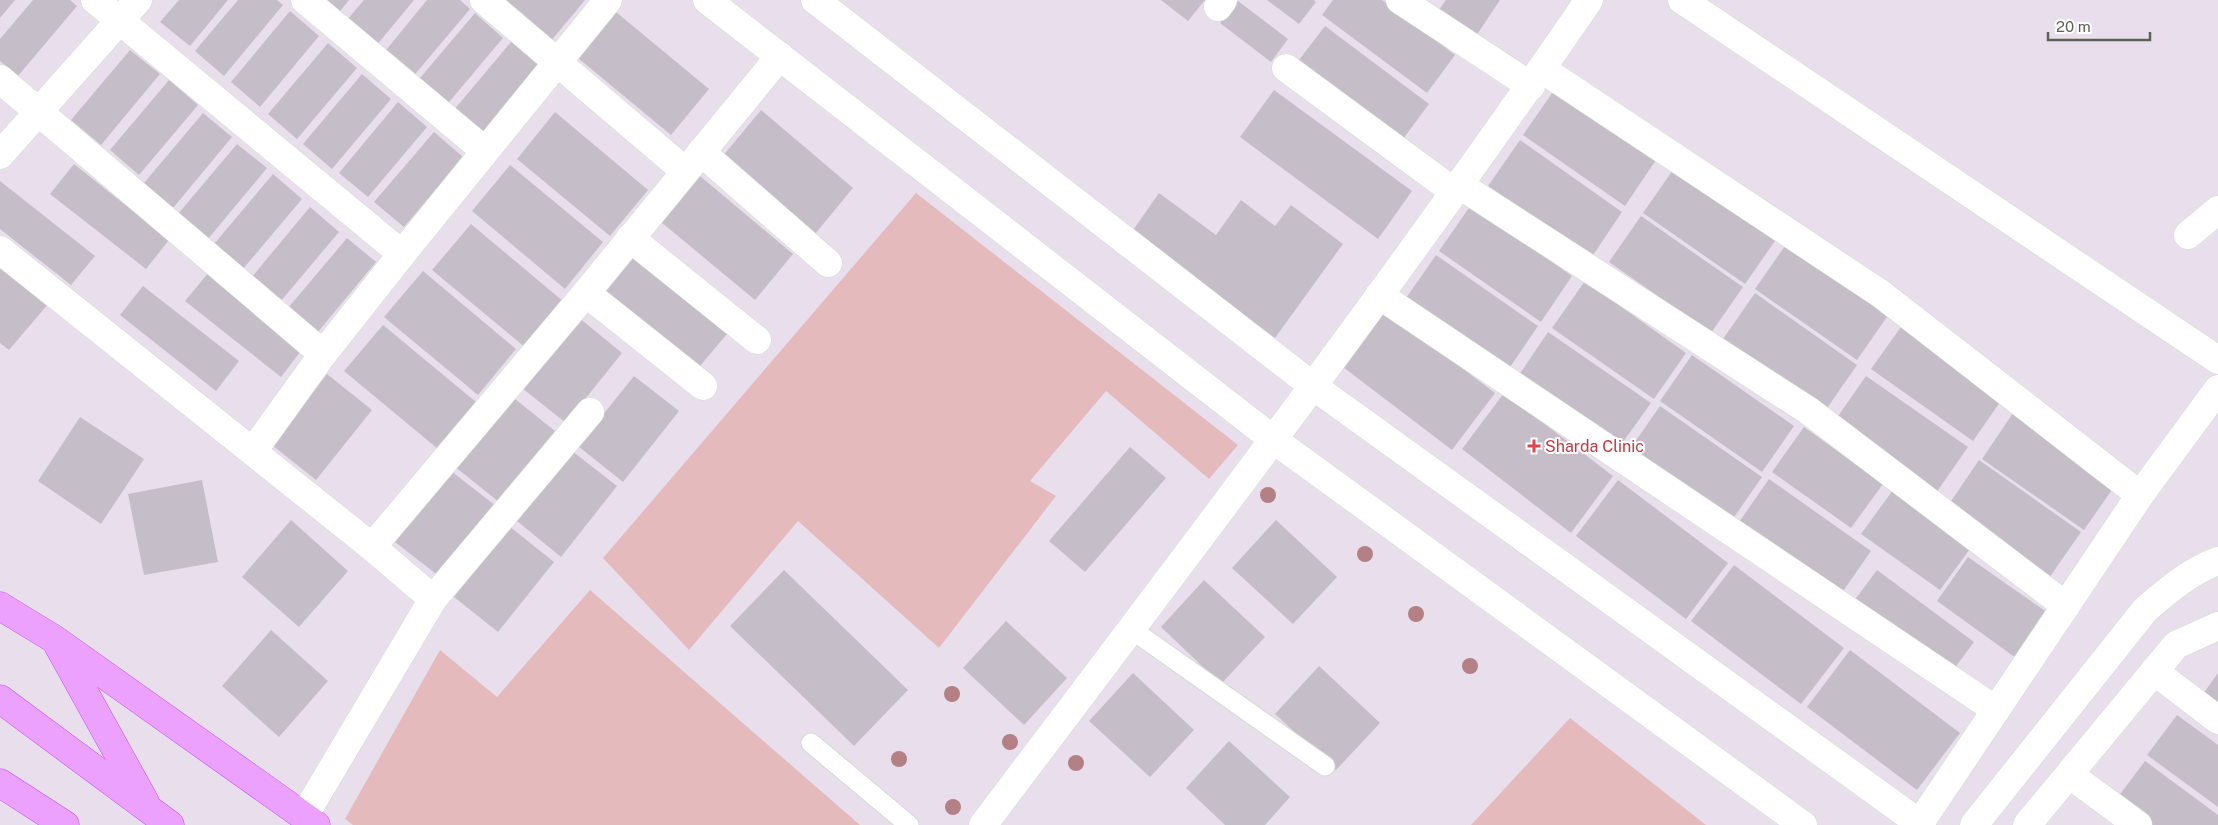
<svg xmlns="http://www.w3.org/2000/svg" width="2218" height="825" viewBox="0 0 2218 825" font-family="'Public Sans',sans-serif">
  <style>
    .green { fill: #e5babc }
    .building { fill: #c5bec9 }
    .lines { fill: none; stroke-linecap: round; stroke-linejoin: round }
    .service-casing { stroke: #d5dad2; stroke-width: 21 }
    .minor-casing { stroke: #d5dad2; stroke-width: 29 }
    .tertiary-casing { stroke: #d5dad2; stroke-width: 29 }
    .primary-casing { stroke: #bf4ef6; stroke-width: 29 }
    .service { stroke: #fff; stroke-width: 19 }
    .minor { stroke: #fff; stroke-width: 28 }
    .tertiary { stroke: #fff; stroke-width: 28 }
    .primary { stroke: #eca1ff; stroke-width: 28 }
    .tree { fill: #b38086 }
    .health-dot { fill: #e0444e; stroke: #fff; stroke-width: 2 }
    .labels { text-anchor: middle; dominant-baseline: central; stroke-width: 4; stroke-linejoin: round; paint-order: stroke }
    .health-label { font-size: 16px; fill: #be3a42; stroke: #fff; text-anchor: start }
  </style>
  <rect width="100%" height="100%" fill="#e9dfec"/>
  <g class="green">
    <polygon points="916,193 1238,445 1209,479 1106,391 1030,481 1056,496 939,648 798,521 689,650 603,558"/>
    <polygon points="590,590 860,825 353,825 345,819 440,650 497,697"/>
    <polygon points="1570,718 1706,825 1471,825"/>
  </g>
  <g class="building">
    <polygon points="0,0 15,0 0,18"/>
    <polygon points="33,0 70,0 77,6 18,76 0,61 0,39"/>
    <polygon points="179,0 228,0 190,46 160,22"/>
    <polygon points="238,0 277,0 283,5 224,76 195,51"/>
    <polygon points="319,0 349,0 337,15"/>
    <polygon points="364,0 414,0 376,46 346,21"/>
    <polygon points="427,0 460,0 470,9 411,79 382,55"/>
    <polygon points="501,0 585,0 550,42"/>
    <polygon points="1161,0 1205,0 1188,21"/>
    <polygon points="1267,0 1314,0 1316,2 1299,24"/>
    <polygon points="1333,0 1382,0 1455,55 1427,93 1322,15"/>
    <polygon points="1446,0 1500,0 1474,39 1436,14"/>
    <polygon points="1238,1 1288,39 1271,62 1220,23"/>
    <polygon points="290,11 319,36 260,107 231,82"/>
    <polygon points="616,12 709,89 671,135 578,58"/>
    <polygon points="475,13 503,38 444,108 415,84"/>
    <polygon points="1325,26 1429,104 1400,143 1296,64"/>
    <polygon points="512,41 541,66 481,136 453,111"/>
    <polygon points="328,43 357,68 297,139 268,114"/>
    <polygon points="130,50 160,74 101,145 71,120"/>
    <polygon points="362,74 391,99 332,169 303,144"/>
    <polygon points="169,80 198,105 139,175 110,150"/>
    <polygon points="1555,89 1656,160 1625,206 1523,135"/>
    <polygon points="1274,90 1412,191 1378,239 1240,137"/>
    <polygon points="398,102 427,127 368,197 339,173"/>
    <polygon points="761,110 853,188 815,234 722,157"/>
    <polygon points="555,112 648,190 610,236 517,159"/>
    <polygon points="203,113 232,137 173,208 144,183"/>
    <polygon points="434,132 463,157 404,227 374,202"/>
    <polygon points="1520,140 1622,212 1591,258 1488,186"/>
    <polygon points="237,144 267,168 208,239 178,214"/>
    <polygon points="74,164 169,240 146,269 50,194"/>
    <polygon points="510,165 603,242 565,289 472,211"/>
    <polygon points="1675,167 1777,238 1745,284 1643,213"/>
    <polygon points="273,174 302,199 243,269 214,244"/>
    <polygon points="700,176 793,254 755,300 661,222"/>
    <polygon points="0,181 95,256 71,285 0,229"/>
    <polygon points="1159,193 1216,235 1241,200 1275,226 1291,205 1343,244 1275,338 1131,233"/>
    <polygon points="1471,205 1572,276 1541,322 1439,251"/>
    <polygon points="310,207 339,232 280,302 251,278"/>
    <polygon points="1641,216 1743,287 1711,333 1609,262"/>
    <polygon points="471,224 564,302 526,348 432,270"/>
    <polygon points="347,238 376,262 317,333 288,308"/>
    <polygon points="1787,243 1889,314 1857,360 1755,289"/>
    <polygon points="640,249 733,327 694,373 602,295"/>
    <polygon points="1436,255 1538,326 1506,373 1404,301"/>
    <polygon points="0,264 48,304 9,350 0,343"/>
    <polygon points="423,271 516,349 478,395 384,317"/>
    <polygon points="209,272 304,347 281,377 185,301"/>
    <polygon points="1585,281 1686,353 1654,399 1552,328"/>
    <polygon points="143,286 239,361 216,391 120,315"/>
    <polygon points="1755,293 1857,365 1825,411 1723,339"/>
    <polygon points="1385,310 1495,393 1452,450 1343,367"/>
    <polygon points="578,317 622,353 566,423 522,388"/>
    <polygon points="1903,324 2005,395 1973,441 1871,369"/>
    <polygon points="383,325 476,402 438,449 344,371"/>
    <polygon points="1548,332 1651,403 1618,449 1517,378"/>
    <polygon points="1692,355 1794,426 1762,472 1660,401"/>
    <polygon points="327,374 372,410 316,480 272,445"/>
    <polygon points="634,376 679,411 623,482 578,446"/>
    <polygon points="1866,376 1968,447 1936,493 1834,422"/>
    <polygon points="1504,393 1613,476 1571,533 1462,449"/>
    <polygon points="510,395 555,431 499,502 454,466"/>
    <polygon points="1660,406 1762,477 1730,523 1628,452"/>
    <polygon points="2013,413 2116,484 2084,530 1982,459"/>
    <polygon points="80,417 144,459 101,524 38,481"/>
    <polygon points="1804,427 1883,484 1851,528 1772,472"/>
    <polygon points="1130,447 1166,478 1085,572 1049,541"/>
    <polygon points="572,451 617,486 561,557 517,521"/>
    <polygon points="1979,460 2081,532 2049,578 1947,507"/>
    <polygon points="451,471 496,506 440,577 395,542"/>
    <polygon points="1769,479 1871,551 1839,597 1737,525"/>
    <polygon points="202,480 218,562 144,575 128,494"/>
    <polygon points="1618,480 1728,563 1686,619 1576,536"/>
    <polygon points="1893,490 1972,546 1940,590 1861,534"/>
    <polygon points="291,520 348,571 299,627 242,577"/>
    <polygon points="1276,520 1337,577 1293,624 1232,568"/>
    <polygon points="509,526 554,562 498,632 454,597"/>
    <polygon points="1968,557 2048,613 2016,658 1937,601"/>
    <polygon points="1734,565 1844,648 1801,704 1691,621"/>
    <polygon points="784,570 908,690 854,746 730,626"/>
    <polygon points="1877,570 1974,642 1951,673 1854,601"/>
    <polygon points="1204,580 1265,637 1221,684 1161,627"/>
    <polygon points="1006,621 1067,678 1024,725 963,668"/>
    <polygon points="271,630 328,681 279,737 222,686"/>
    <polygon points="1850,650 1960,733 1917,790 1807,707"/>
    <polygon points="1319,666 1380,723 1336,770 1275,714"/>
    <polygon points="1133,673 1194,730 1150,777 1089,721"/>
    <polygon points="2218,673 2218,716 2198,701"/>
    <polygon points="2177,715 2218,745 2218,807 2147,755"/>
    <polygon points="1229,741 1290,797 1265,825 1225,825 1186,788"/>
    <polygon points="2145,761 2218,815 2218,825 2147,825 2115,801"/>
  </g>
  <g class="lines">
    <g class="service-casing">
      <g id="service">
        <polyline points="1131,629 1325,766"/>
        <polyline points="811,743 909,825"/>
      </g>
    </g>
    <g class="minor-casing">
      <g id="minor">
        <polyline points="95,0 402,254"/>
        <polyline points="305,0 485,151"/>
        <polyline points="484,0 685,171"/>
        <polyline points="1400,0 1531,86"/>
        <polyline points="1682,0 2218,360"/>
        <polyline points="1218,7 1223,0"/>
        <polyline points="1286,68 1453,191"/>
        <polyline points="1542,69 1881,294 2140,495"/>
        <polyline points="0,79 323,354"/>
        <polyline points="701,152 828,263"/>
        <polyline points="0,155 138,0"/>
        <polyline points="1458,184 1809,411 2066,606"/>
        <polyline points="2188,235 2218,210"/>
        <polyline points="630,238 757,340"/>
        <polyline points="0,250 372,547 433,599"/>
        <polyline points="586,293 703,386"/>
        <polyline points="1379,295 1996,710"/>
        <polyline points="253,451 323,354 402,254 608,0"/>
        <polyline points="372,547 586,293 780,56"/>
        <polyline points="2154,671 2218,720"/>
        <polyline points="2070,775 2138,825"/>
        <polyline points="304,816 433,599 590,412"/>
        <polyline points="1920,823 2140,495 2218,389"/>
        <path d="M983,825C1189,553 1396,281 1589,0"/>
      </g>
    </g>
    <g class="tertiary-casing">
      <g id="tertiary">
        <polyline points="707,0 1274,440 1803,825"/>
        <polyline points="815,0 1313,386 1922,825"/>
        <path d="M1974,825L2145,610C2167,591 2190,571 2218,561"/>
        <polyline points="2027,825 2176,645 2218,626"/>
      </g>
    </g>
    <g class="primary-casing">
      <g id="primary">
        <polyline points="0,606 54,639 316,825"/>
        <polyline points="58,645 145,802"/>
        <polyline points="0,699 170,825"/>
        <polyline points="0,783 65,825"/>
      </g>
    </g>
    <use href="#service" class="service"/>
    <use href="#minor" class="minor"/>
    <use href="#tertiary" class="tertiary"/>
    <use href="#primary" class="primary"/>
  </g>
  <g class="tree">
    <circle cx="1268" cy="495" r="8"/>
    <circle cx="1365" cy="554" r="8"/>
    <circle cx="1416" cy="614" r="8"/>
    <circle cx="1470" cy="666" r="8"/>
    <circle cx="952" cy="694" r="8"/>
    <circle cx="1010" cy="742" r="8"/>
    <circle cx="899" cy="759" r="8"/>
    <circle cx="1076" cy="763" r="8"/>
    <circle cx="953" cy="807" r="8"/>
  </g>
  <path class="health-dot" d="M1531.5 438.5h5v5h5v5h-5v5h-5v-5h-5v-5h5z"/>
  <g class="labels">
    <g class="health-label">
      <text x="1545" y="446">Sharda Clinic</text>
    </g>
  </g>
  <path d="M2048 32v8h102v-8" fill="none" stroke="#5d6158" stroke-width="2.5"/>
  <text x="2056" y="32" font-size="15" fill="#5d6158" stroke="#ffffff" stroke-width="4" paint-order="stroke">20 m</text>
</svg>
